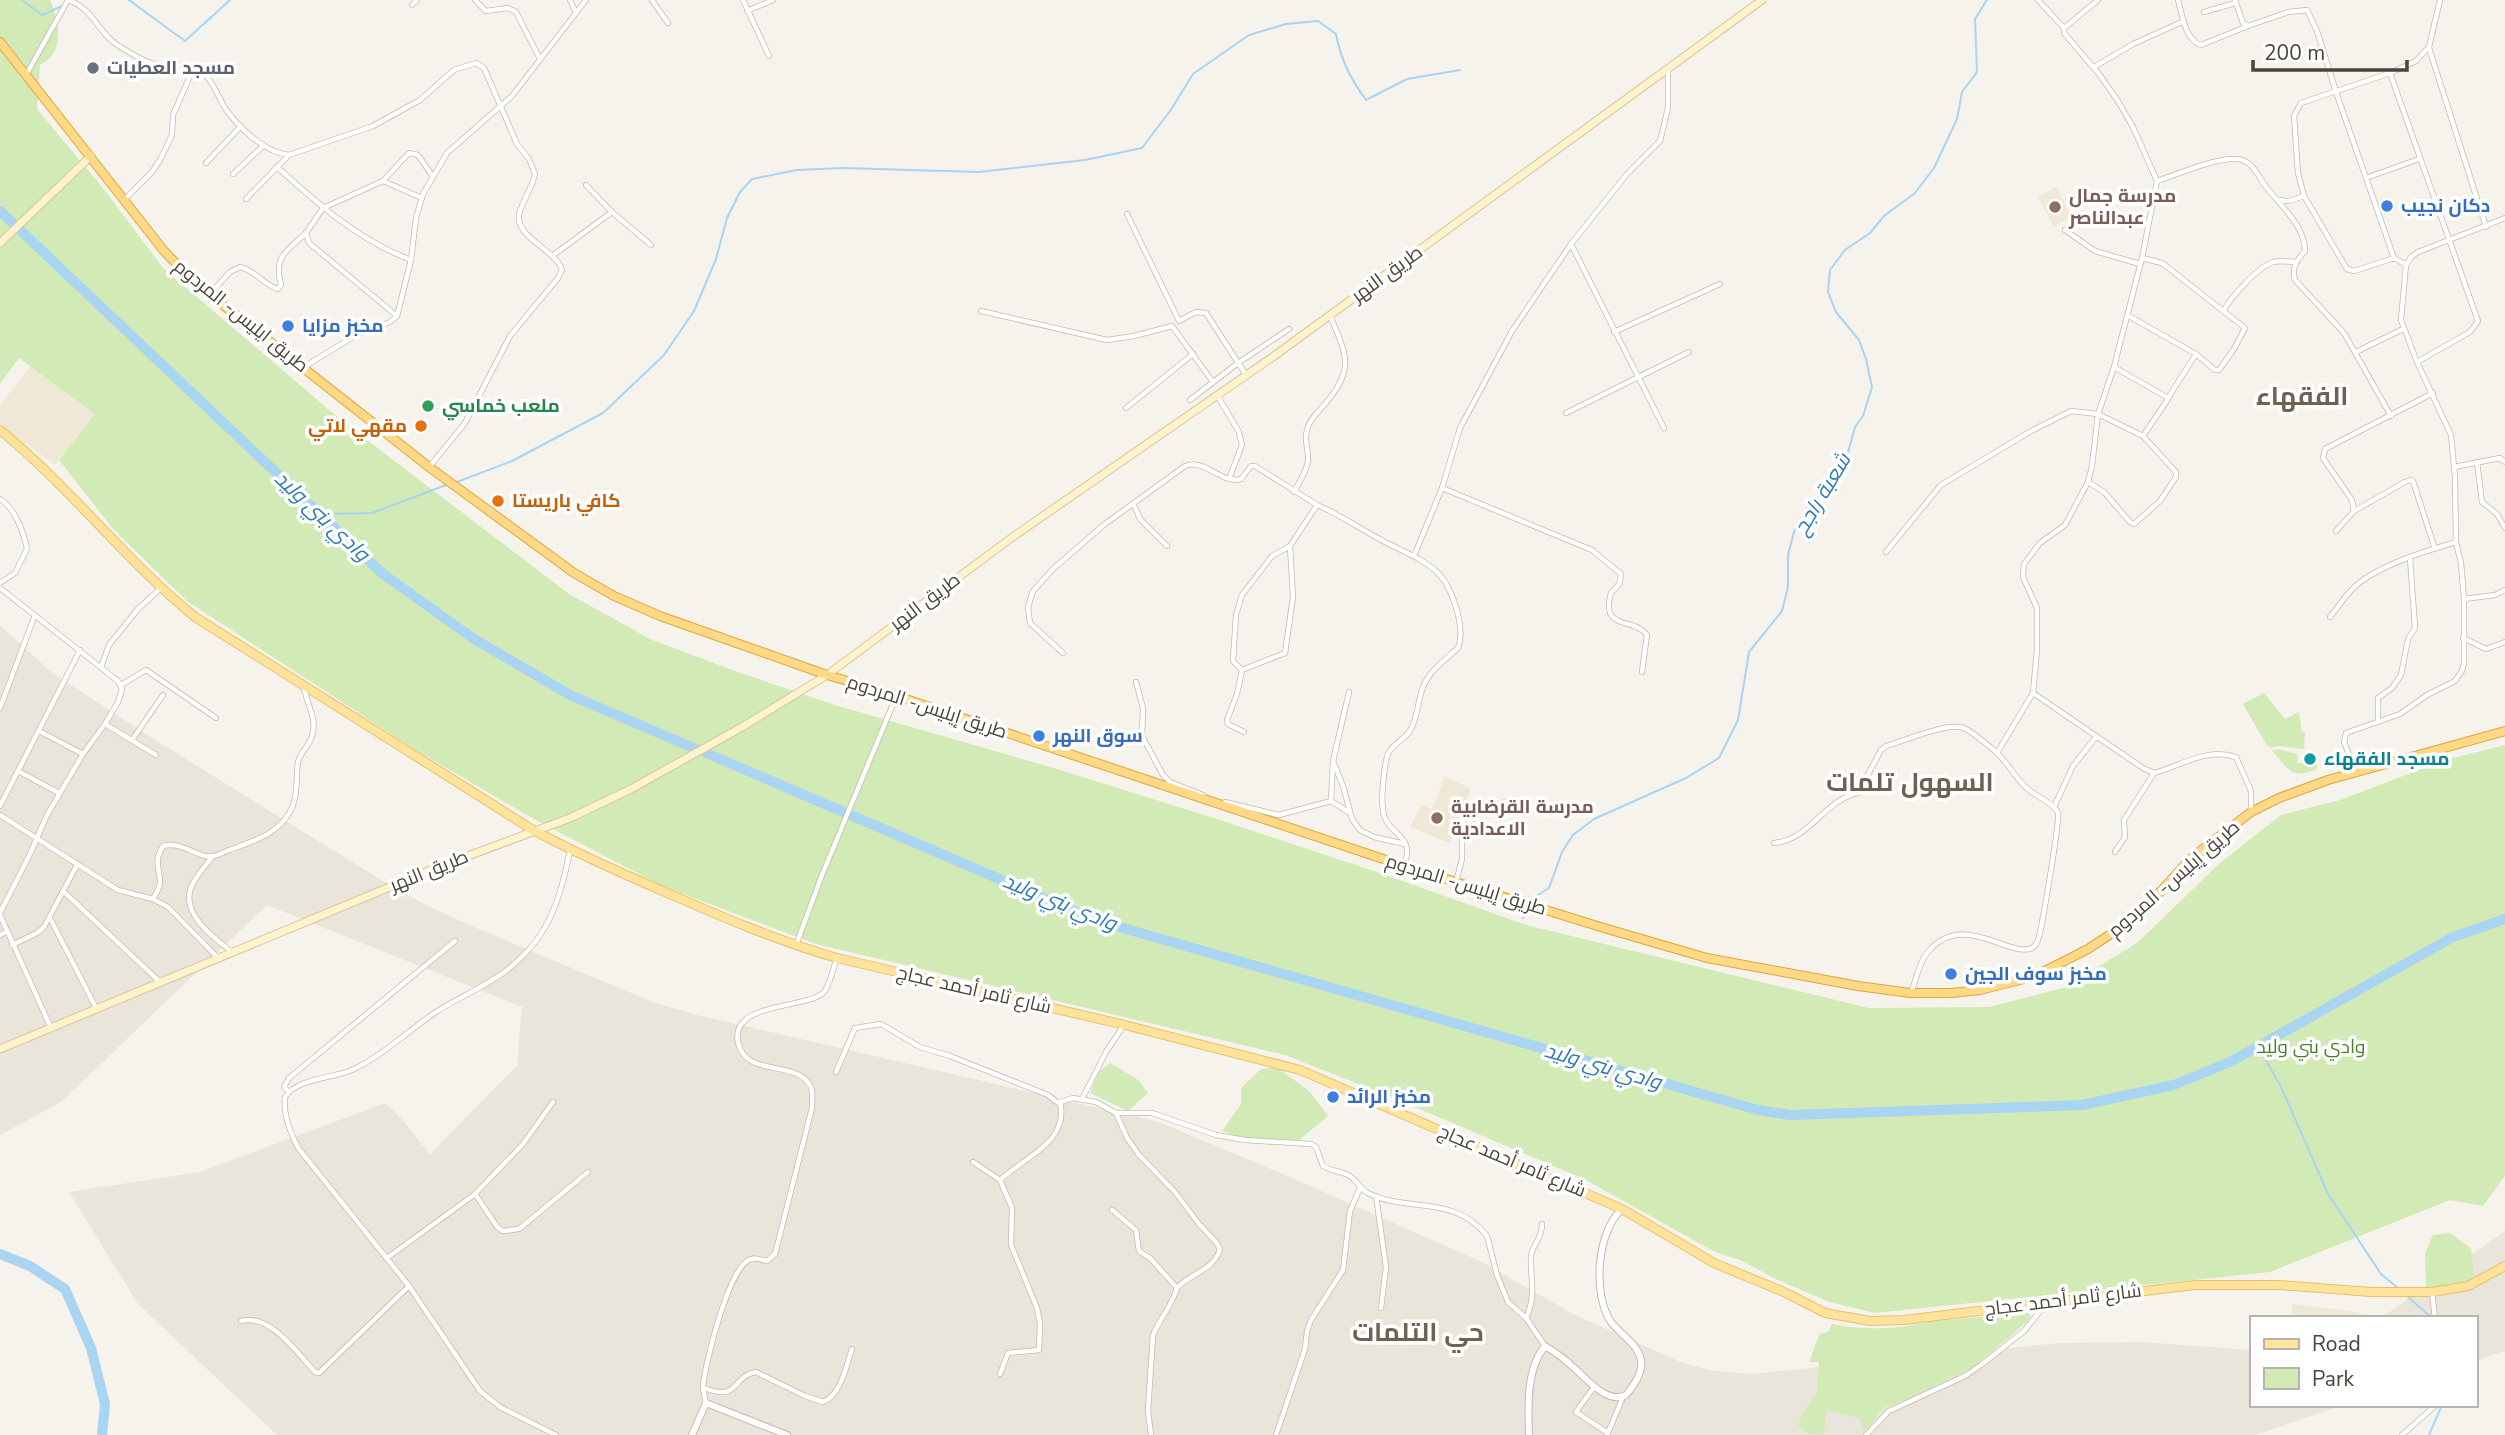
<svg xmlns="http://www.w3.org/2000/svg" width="2505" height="1435" viewBox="0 0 2505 1435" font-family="'Nunito Sans',Cairo,sans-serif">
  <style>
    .residential { fill: #eae5da }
    .education { fill: #efe8d6 }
    .green { fill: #d2eab5 }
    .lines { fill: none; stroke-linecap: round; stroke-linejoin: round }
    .stream { stroke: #a9d4f2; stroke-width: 2 }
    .river { stroke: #a9d4f2; stroke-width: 10 }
    .minor-casing { stroke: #c2bbae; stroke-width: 6 }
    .tertiary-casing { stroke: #c2bbae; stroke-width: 8 }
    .secondary-casing { stroke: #d6c79b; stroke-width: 9 }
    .primary-casing { stroke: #e6c16a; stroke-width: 10 }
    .trunk-casing { stroke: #e0a43c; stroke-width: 10 }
    .minor { stroke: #fff; stroke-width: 4.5 }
    .tertiary { stroke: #fff; stroke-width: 6 }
    .secondary { stroke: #fff3cd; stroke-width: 7 }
    .primary { stroke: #ffe39c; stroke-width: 8 }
    .trunk { stroke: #ffd985; stroke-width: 8 }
    .worship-dot { fill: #6b7280; stroke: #fff; stroke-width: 2.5 }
    .shop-dot { fill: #3f7fe0; stroke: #fff; stroke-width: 2.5 }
    .education-dot { fill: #8d6e63; stroke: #fff; stroke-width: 2.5 }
    .leisure-dot { fill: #2e9e5b; stroke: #fff; stroke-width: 2.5 }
    .food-dot { fill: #e8710a; stroke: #fff; stroke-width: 2.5 }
    .culture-dot { fill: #0f9aa8; stroke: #fff; stroke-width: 2.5 }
    .labels { text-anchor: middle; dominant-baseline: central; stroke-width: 7; stroke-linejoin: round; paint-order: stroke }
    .worship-label { font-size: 19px; font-weight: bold; fill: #5b616d; stroke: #fff; text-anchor: start }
    .education-label { font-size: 19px; font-weight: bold; fill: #785e54; stroke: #fff; text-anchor: start }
    .shop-label { font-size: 19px; font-weight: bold; fill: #366cbe; stroke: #fff; text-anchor: start }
    .street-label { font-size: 19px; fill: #4b4439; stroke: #fff }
    .leisure-label { font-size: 19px; font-weight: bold; fill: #27864d; stroke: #fff; text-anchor: start }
    .food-label { font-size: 19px; font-weight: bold; fill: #c56008; stroke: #fff; text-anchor: end }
    .culture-label { font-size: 19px; font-weight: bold; fill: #0d838f; stroke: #fff; text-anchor: start }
    .park-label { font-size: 19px; fill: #4a7f2a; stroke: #fff }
    .water-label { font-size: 21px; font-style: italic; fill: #2e7ab2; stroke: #fff }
    .district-label { font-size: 26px; font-weight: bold; fill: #6e6250; stroke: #fff }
  </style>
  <rect width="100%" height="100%" fill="#f6f3ec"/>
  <g class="residential">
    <polygon points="0,625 51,672 160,743 391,886 428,906 474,927 655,1003 697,1015 1159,1122 1285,1175 1482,1262 1573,1314 1683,1363 1714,1371 1751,1374 2060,1343 2141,1342 2251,1350 2251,1405 2344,1405 2255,1435 277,1435 138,1304 69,1192 200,1172 385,1103 400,1117 430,1154 517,1066 522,1007 267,905 61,1102 0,1135"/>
    <polygon points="2505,1231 2505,1351 2475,1361 2475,1318 2381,1318"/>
  </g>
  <g class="education">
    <polygon points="2056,187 2072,217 2054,226 2038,197"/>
    <polygon points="31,366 95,414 55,465 0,424 0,405"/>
    <polygon points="1445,776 1471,789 1450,843 1410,827 1421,805 1432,809"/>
    <polygon points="2293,1304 2349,1311 2368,1315 2368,1318 2291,1318"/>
  </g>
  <g class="green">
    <path d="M0,0H50C60,22 65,53 40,65L37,109L103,188L163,268L342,421L569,594L650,639L735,671L835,705L1057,769L1217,819L1377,872L1526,925L1869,1008L1989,1007L2063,988L2137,943L2220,863L2281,815L2340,800L2445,760L2505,745V1176L2483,1206L2450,1200L2270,1272L1875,1313L1829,1302L1778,1280L1740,1260L1715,1252L1586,1180L1394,1098L1285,1055L816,944L662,886L532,818L414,749L187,601L114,530L59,460L95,414L19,358L0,384Z"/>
    <polygon points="2264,693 2285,719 2299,712 2302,732 2305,732 2304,749 2278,746 2270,748 2266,744 2243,704"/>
    <path d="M2278,749L2298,754L2297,763L2317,764V769C2291,780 2289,769 2272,751Z"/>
    <polygon points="1110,1063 1138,1080 1148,1093 1128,1111 1090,1093 1099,1072"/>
    <path d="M1277,1067L1310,1092L1328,1116L1298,1141C1287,1139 1280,1141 1269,1142C1253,1142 1237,1136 1222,1131L1241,1104V1088L1261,1069Z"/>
    <polygon points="2450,1233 2471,1248 2474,1276 2468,1281 2426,1290 2425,1253 2433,1235"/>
    <path d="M2032,1312L2028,1321L2011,1336L1970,1369L1912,1397L1883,1408L1865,1431L1859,1418L1826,1410L1824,1435L1809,1434L1798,1425L1804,1411L1817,1394L1819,1362H1809L1820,1333L1828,1332L1832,1324C1862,1331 1898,1329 1928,1322Z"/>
  </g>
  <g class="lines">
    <g class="stream">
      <polyline points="22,0 42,15 62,6"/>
      <polyline points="129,0 185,41 230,0"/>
      <path d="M457,482L512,461L603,413L664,355L694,311L716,259L727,218L740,192L752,179L797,170L843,168L979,172L1085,160L1142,148L1170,111L1193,74L1249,35L1286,24L1318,21L1336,34C1341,60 1350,78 1366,100L1407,79L1460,70"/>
      <polyline points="320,514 372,513 446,485"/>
      <polyline points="1533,901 1536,896 1549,888 1562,852 1573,835 1594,819 1686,778 1719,758 1738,720 1749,652 1782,611 1788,587 1788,555 1794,532 1807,508 1821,494 1847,456 1855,427 1863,416 1872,387 1866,359 1859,340 1836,312 1828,292 1830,270 1845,250 1870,233 1884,216 1915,193 1934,168 1957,119 1962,92 1977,72 1975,19 1987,0"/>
      <polyline points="1523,918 1528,910"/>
      <polyline points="2258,1046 2282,1089 2328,1194 2381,1274 2398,1288"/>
      <polyline points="2408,1297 2432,1318"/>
      <polyline points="2429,1435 2442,1405"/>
    </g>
    <g class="river">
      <polyline points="0,211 383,574 474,639 570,695 696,749"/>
      <polyline points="706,753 1095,920 1758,1110 1790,1115 2082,1105 2174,1085 2232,1061 2453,937 2505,919"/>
      <polyline points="0,1254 30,1266 65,1289 91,1348 105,1404 102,1435"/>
    </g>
    <g class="minor-casing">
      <g id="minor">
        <path d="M69,0C95,11 97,31 116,44C128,52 145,63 159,65C171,66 186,62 197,68C211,76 217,95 225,108C238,127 265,153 289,155L373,126L420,100L454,70L476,63L484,68L517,144L529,159L535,174C532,189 522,201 519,215C516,238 556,250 562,270L558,278L510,336L465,423L430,466"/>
        <polyline points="475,0 486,11 508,8 516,12 540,59"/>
        <polyline points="570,0 576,13"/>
        <polyline points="652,0 668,23"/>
        <polyline points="743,0 769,56"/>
        <path d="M2038,0L2064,28V33L2099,74L2118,101L2133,127L2157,181L2142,258L2114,367L2098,414L2092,466L2088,482L2065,525L2040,543L2024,564L2023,577L2037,608V650L2033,693L2143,768L2154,773C2180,766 2208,747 2236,757L2251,791V811"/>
        <path d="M2178,0C2182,14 2185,40 2201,45L2248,26"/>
        <polyline points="2235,0 2243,23 2248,26 2288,12 2307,10 2317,31 2336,92 2394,258"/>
        <polyline points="412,5 417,0"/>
        <polyline points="747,11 773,0"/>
        <polyline points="2204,12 2235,3"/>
        <polyline points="2064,28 2098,0"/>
        <polyline points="2429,48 2486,227"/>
        <polyline points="2096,66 2133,44 2184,21"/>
        <polyline points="2390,73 2478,321 2470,332 2417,362"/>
        <polyline points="26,75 68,0"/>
        <polyline points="206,163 241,126"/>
        <path d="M277,167C318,204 358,240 411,260"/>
        <polyline points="233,174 264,145"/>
        <polyline points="2366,178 2419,159"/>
        <polyline points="383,181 422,198"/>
        <path d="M2157,181C2179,174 2213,158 2236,159C2252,159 2258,176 2266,187C2281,206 2305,226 2305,251C2297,260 2291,268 2295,280L2344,333L2391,416"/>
        <polyline points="586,185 612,212 651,245"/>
        <polyline points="125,199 152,172 160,160 172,135 173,115 194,67"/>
        <polyline points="246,199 288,156"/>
        <polyline points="2278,200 2289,201 2304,196"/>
        <polyline points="1127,214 1179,321 1196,312 1206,313 1246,375"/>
        <polyline points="2065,230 2095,251 2140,264"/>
        <polyline points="1571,244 1664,428"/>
        <polyline points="552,256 612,212"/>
        <polyline points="2142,258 2162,263 2245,328 2234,349 2219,370 2215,370 2196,354"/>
        <polyline points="2406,265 2394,258 2354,271 2347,269 2304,196 2298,173 2294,116 2301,103 2390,73 2416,61 2429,47 2440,0"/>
        <path d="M210,294L230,272L240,267C255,270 264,285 278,289L281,285C273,256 287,251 306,233"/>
        <path d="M2224,310C2232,296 2258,267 2273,262C2280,260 2289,262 2296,262"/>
        <polyline points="981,311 1107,340 1134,336 1172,326 1213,382"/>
        <polyline points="397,316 309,243 306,233 323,208 383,181 409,153 418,155 433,177"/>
        <polyline points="1614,332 1720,284"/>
        <polyline points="2356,352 2403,329"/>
        <polyline points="304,367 356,335 390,322 397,316 411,260 416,218 423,194 433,177 447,153 512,96 586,0"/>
        <polyline points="2114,367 2168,398 2196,354 2127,315"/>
        <polyline points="1217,395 1239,432 1242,445 1229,479"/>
        <polyline points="1190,400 1238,363 1289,329"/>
        <polyline points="1126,408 1193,354"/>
        <polyline points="1566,413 1689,352"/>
        <polyline points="2143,436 2168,399"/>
        <polyline points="2477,462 2482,502 2497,514 2505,528"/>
        <polyline points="2454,467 2500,458 2505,462"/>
        <path d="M1442,488L1592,550L1621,574L1620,583L1611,593C1600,631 1634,617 1647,635L1642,672"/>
        <path d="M1294,492C1299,482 1309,468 1308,457C1308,448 1304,440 1307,430C1309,420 1319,411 1325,404C1356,368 1346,355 1330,315"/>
        <path d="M0,499C15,508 24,533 27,549L15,573L0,583"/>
        <polyline points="1134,505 1140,519 1167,546"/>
        <polyline points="2354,511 2405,482 2410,480 2413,481 2435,549"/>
        <polyline points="2336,531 2354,511 2352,500 2323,458 2325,449 2433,393"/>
        <path d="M1290,546L1293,597L1285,653L1242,670L1233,661L1236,615L1242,595L1272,556L1290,546L1317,505C1341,515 1362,530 1385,542C1402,551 1422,558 1437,572C1452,586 1466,628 1458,648C1445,660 1430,670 1423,687C1418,700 1418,716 1411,729C1407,738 1395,742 1389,752C1384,762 1381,798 1383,810C1385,835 1417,834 1404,865"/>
        <polyline points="1886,552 1941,485 2031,431 2071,411 2098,414 2143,436 2176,472 2176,477 2160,501 2134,524 2130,522 2104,492 2088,482"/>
        <polyline points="1414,556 1442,488 1460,428 1512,331 1571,244 1627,174 1660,141 1668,108 1668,69"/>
        <polyline points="0,588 118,681 122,689 118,702 105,724 83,754 47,815 30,854 0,913"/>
        <polyline points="2464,599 2495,595 2505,590"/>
        <path d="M2330,617C2339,606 2348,591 2359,583C2385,563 2426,551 2456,542"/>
        <polyline points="2463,638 2486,649 2505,642"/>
        <path d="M1063,653L1030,623L1028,607L1033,591L1054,568L1105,524L1185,466C1205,458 1220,484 1241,479L1251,466H1255L1317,505"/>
        <polyline points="101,667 109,645 138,609 161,588"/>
        <polyline points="1242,670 1237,694 1227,720 1228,724 1244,732"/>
        <polyline points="1136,682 1143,708 1142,736 1163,775 1170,782 1203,795"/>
        <polyline points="121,685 146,670 216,718"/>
        <polyline points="0,708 35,615"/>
        <polyline points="2378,721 2378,698 2392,688 2401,675 2408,639 2415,628 2410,558"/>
        <polyline points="105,724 156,755"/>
        <polyline points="39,731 83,754"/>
        <polyline points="132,740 163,695"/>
        <polyline points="1997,753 2033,693"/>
        <polyline points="1333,761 1343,786 1352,819 1360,830 1374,837 1405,844"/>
        <polyline points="18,771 59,793"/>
        <polyline points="2357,773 2344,742 2346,733 2400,714 2427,695 2455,681 2462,671 2464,663 2464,599 2461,563 2456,542 2455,477 2451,435 2417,362 2401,320 2406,265 2411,257 2418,252 2505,218"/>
        <polyline points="1331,801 1333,761 1349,692"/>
        <polyline points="1225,802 1279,815 1331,801 1350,813"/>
        <polyline points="0,806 80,650"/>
        <polyline points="2054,807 2073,766 2096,737"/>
        <polyline points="0,815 118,890 153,899 168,907 218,958"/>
        <path d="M1774,843C1810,840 1824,800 1858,793L1881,750L1886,746C1903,741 1948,722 1964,728C1974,733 1985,743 1994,750C2008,762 2015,779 2029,790C2037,797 2054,803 2058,813C2060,820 2042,928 2038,940C2037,943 2035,946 2032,948C2010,959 1962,909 1927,953C1918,964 1917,980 1911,992"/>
        <polyline points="2115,852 2125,837 2124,820 2154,773"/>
        <path d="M212,857C205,866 197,875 192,885C179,914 214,937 233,953"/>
        <polyline points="1456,882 1462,859 1462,835 1468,823 1484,809 1514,799"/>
        <polyline points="63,891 161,983"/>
        <path d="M153,899C156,894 160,888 160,882C160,868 153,862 163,846C182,840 199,860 214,856C219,855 224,852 229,850C254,841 283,833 293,805C298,791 296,776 298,762C300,753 307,748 311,739C319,722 307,705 304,688"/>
        <polyline points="0,915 51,1028"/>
        <polyline points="50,918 97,1010"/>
        <polyline points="0,935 6,932"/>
        <polyline points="12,945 37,933 44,927 77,865"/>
        <polyline points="796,945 822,875 896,697"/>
        <polyline points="836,1072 855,1028 881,1024 920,1047 950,1056 1048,1095 1061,1105"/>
        <polyline points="289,1092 284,1087 289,1078 455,941"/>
        <polyline points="1082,1099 1106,1052 1124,1025"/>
        <path d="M1116,1113L1127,1138L1139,1155L1175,1192L1199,1224L1216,1242L1220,1249C1214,1271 1190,1273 1177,1288C1172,1306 1160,1318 1153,1335L1148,1411L1151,1435"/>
        <path d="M973,1162L1000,1180C1023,1158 1070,1142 1060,1102L1073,1098L1096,1102L1116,1113H1152L1216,1135L1245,1140L1311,1144L1316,1147L1323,1166C1331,1171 1340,1171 1348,1175C1357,1179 1359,1189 1368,1193C1408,1213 1454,1194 1487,1236L1497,1275L1508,1302L1526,1318L1545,1346"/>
        <polyline points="1000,1180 1012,1208 1011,1245 1037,1308 1040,1324 1039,1350 1008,1353 1000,1374"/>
        <polyline points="475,1194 498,1228 503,1231 519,1229 588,1172"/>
        <polyline points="1376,1196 1386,1267 1381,1308"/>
        <polyline points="1112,1210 1136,1230 1139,1251 1150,1258 1177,1288"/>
        <polyline points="387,1258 475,1194 523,1144 553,1102"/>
        <polyline points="2432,1292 2435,1318"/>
        <path d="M1526,1318C1537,1294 1530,1280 1531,1256C1532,1245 1542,1240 1542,1224"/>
        <path d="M241,1321C270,1313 297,1353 315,1372L319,1373L409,1286"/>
        <polyline points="1594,1387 1576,1412 1608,1433"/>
        <path d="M704,1388C741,1402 731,1376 756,1372L805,1396L823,1402C841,1395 846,1366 852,1349"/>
        <path d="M706,1403C705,1398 703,1391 703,1386C705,1364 729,1265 751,1259C756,1257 762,1260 767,1261L775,1254L812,1108C812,1102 813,1093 811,1087C797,1058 745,1079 738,1042C730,1002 805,1009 823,993C831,985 832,969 837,959"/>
        <path d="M556,1435L500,1407L480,1391L409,1286L299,1149C290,1133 283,1115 285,1097C299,1077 334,1079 354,1069C383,1055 407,1032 433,1014C451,1002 471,993 489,982C543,950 559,909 570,850"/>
        <polyline points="1276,1435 1305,1349 1307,1331 1311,1320 1343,1270 1350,1211 1360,1188"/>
        <polyline points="1607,1435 1623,1397"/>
        <polyline points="1866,1435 1889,1411 1965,1376 1981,1365 2024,1331 2045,1305"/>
        <polyline points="2402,1435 2436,1405"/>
      </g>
    </g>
    <g class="tertiary-casing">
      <g id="tertiary">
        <polyline points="692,1435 706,1403 787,1435"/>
        <path d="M1529,1435C1528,1406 1526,1369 1545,1346C1555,1352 1565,1359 1573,1367C1586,1378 1607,1405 1626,1395C1634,1385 1643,1373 1641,1360C1638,1344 1620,1334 1611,1322C1592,1294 1597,1231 1622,1209"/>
      </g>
    </g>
    <g class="secondary-casing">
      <g id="secondary">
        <polyline points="0,243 91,156"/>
        <polyline points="0,1049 433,869 570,818 631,789 742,727 827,675 1014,536 1274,356 1762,0"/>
      </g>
    </g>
    <g class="primary-casing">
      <path id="primary" d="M0,430C70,487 125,560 195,617L533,830C576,853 621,873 665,892C722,917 778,941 837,958L1125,1025L1300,1070L1622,1209L1714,1263L1784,1292L1825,1313L1870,1321L1904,1320L2195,1285H2278L2371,1292H2432L2468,1286L2505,1266"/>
    </g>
    <g class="trunk-casing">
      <polyline id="trunk" points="0,42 164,251 194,282 429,467 574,573 614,596 660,616 827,675 882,691 1404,866 1604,928 1707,958 1858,986 1910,993 1952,993 1980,990 2020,980 2043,972 2088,949 2126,924 2161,891 2190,859 2251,812 2279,798 2328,780 2505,731"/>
    </g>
    <use href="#minor" class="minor"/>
    <use href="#tertiary" class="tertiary"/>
    <use href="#secondary" class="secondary"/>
    <use href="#primary" class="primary"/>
    <use href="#trunk" class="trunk"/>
  </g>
  <circle class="worship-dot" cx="93" cy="68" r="7"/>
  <g class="shop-dot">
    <circle cx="2387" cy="206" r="7"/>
    <circle cx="288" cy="326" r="7"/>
    <circle cx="1039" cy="736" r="7"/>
    <circle cx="1951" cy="974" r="7"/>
    <circle cx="1333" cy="1097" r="7"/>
  </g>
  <g class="education-dot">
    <circle cx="2055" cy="207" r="7"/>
    <circle cx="1437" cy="818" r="7"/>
  </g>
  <circle class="leisure-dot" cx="428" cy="406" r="7"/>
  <g class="food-dot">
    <circle cx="421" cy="426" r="7"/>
    <circle cx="498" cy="501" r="7"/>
  </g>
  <circle class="culture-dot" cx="2310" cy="759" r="7"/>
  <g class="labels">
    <g class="worship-label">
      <text x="107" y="68">مسجد العطيات</text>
    </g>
    <g class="education-label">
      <text x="2069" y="196">مدرسة جمال<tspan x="2069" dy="22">عبدالناصر</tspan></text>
      <text x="1451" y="807">مدرسة القرضابية<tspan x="1451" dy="22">الاعدادية</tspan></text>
    </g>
    <g class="shop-label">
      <text x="2401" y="206">دكان نجيب</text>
      <text x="302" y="326">مخبز مزايا</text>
      <text x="1053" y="736">سوق النهر</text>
      <text x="1965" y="974">مخبز سوف الجين</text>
      <text x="1347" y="1097">مخبز الرائد</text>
    </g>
    <g class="street-label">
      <text transform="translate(1387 274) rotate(-36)">طريق النهر</text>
      <text transform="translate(241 316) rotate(39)">طريق ايليس- المردوم</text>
      <text transform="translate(925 602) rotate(-37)">طريق النهر</text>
      <text transform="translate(927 707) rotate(18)">طريق إيليس- المردوم</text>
      <text transform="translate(429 871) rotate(-22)">طريق النهر</text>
      <text transform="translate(2174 879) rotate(-41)">طريق إيليس- المردوم</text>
      <text transform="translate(1466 885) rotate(17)">طريق إيليس- المردوم</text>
      <text transform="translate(974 990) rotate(13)">شارع ثامر أحمد عجاج</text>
      <text transform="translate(1512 1161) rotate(23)">شارع ثامر أحمد عجاج</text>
      <text transform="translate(2063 1300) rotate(-7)">شارع ثامر أحمد عجاج</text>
    </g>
    <g class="leisure-label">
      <text x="442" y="406">ملعب خماسي</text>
    </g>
    <g class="food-label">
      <text x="407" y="426">مقهي لاتي</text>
      <text x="512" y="501" text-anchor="start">كافي باريستا</text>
    </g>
    <g class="culture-label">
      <text x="2324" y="759">مسجد الفقهاء</text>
    </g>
    <g class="park-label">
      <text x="2311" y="1047">وادي بني وليد</text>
    </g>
    <g class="water-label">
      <text transform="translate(1822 494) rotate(-59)">شعبة راجح</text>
      <text transform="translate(322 516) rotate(43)">وادي بني وليد</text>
      <text transform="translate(1060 902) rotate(22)">وادي بني وليد</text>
      <text transform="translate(1603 1066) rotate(16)">وادي بني وليد</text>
    </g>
    <g class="district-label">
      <text x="2302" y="396">الفقهاء</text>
      <text x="1910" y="782">السهول تلمات</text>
      <text x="1418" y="1332">حي التلمات</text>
    </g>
  </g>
  <rect x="2250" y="1316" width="228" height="91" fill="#ffffff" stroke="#b7b4b0" stroke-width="2"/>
  <rect x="2264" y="1339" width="35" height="10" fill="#ffe39c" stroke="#b7b4b0" stroke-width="2"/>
  <text x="2312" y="1351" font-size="21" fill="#4b4439">Road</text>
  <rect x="2264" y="1368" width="35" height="21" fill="#d2eab5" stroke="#b7b4b0" stroke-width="2"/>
  <text x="2312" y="1386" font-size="21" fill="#4b4439">Park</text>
  <path d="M2253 60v10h154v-10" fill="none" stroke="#4b4439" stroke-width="3.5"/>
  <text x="2264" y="60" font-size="21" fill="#4b4439" stroke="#ffffff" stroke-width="5" paint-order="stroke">200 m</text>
</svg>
